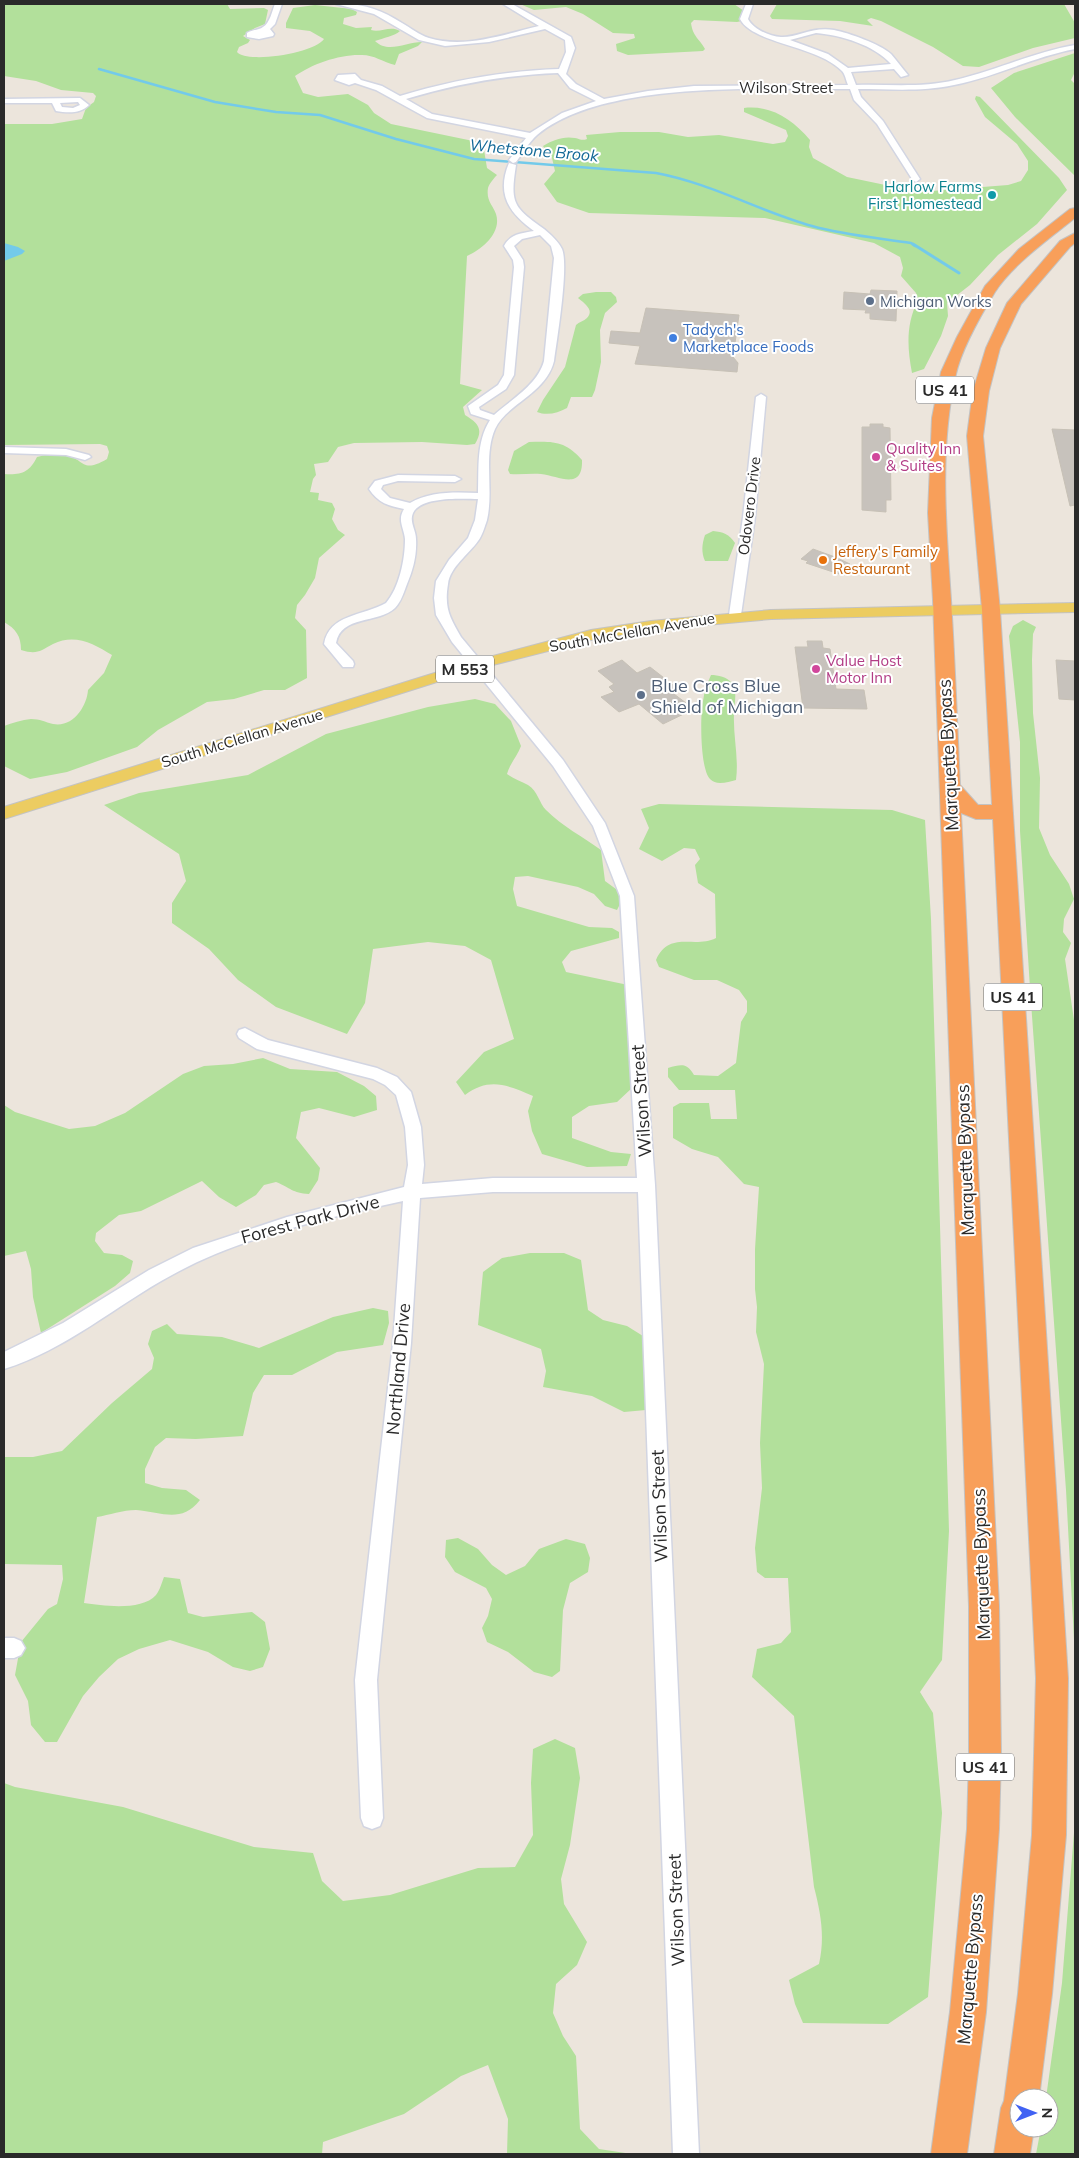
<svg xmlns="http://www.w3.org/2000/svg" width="1079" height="2158" viewBox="0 0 1079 2158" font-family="Mulish,sans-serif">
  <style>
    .green { fill: #b2e09b }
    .water { fill: #73caea }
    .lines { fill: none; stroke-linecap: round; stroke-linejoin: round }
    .stream-far1 { stroke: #73caea; stroke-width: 2.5 }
    .stream { stroke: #73caea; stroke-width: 3 }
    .building { fill: #c7c2bc; stroke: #c7c1b6 }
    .minor-casing { stroke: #d2d5e2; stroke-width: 3 }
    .major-casing { stroke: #c3c3c3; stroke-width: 2 }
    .highway-casing { stroke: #c3c3c3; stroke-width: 2 }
    .minor { fill: #fff; fill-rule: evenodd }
    .major { fill: #eccc61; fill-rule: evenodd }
    .highway { fill: #f89f5a; fill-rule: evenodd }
    .culture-dot { fill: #0f9aa8; stroke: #fff; stroke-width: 2 }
    .service-dot { fill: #5c6f8a; stroke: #fff; stroke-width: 2 }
    .shop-dot { fill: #3f7fe0; stroke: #fff; stroke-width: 2 }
    .hotel-dot { fill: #d1479c; stroke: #fff; stroke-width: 2 }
    .food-dot { fill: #e8710a; stroke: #fff; stroke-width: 2 }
    .labels { text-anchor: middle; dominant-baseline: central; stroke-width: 4; stroke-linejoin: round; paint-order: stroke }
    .far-street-label { font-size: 15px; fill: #2a2a2a; stroke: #fff }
    .far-culture-label { font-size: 15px; fill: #0d838f; stroke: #fff; text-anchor: end }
    .far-service-label { font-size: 15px; fill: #4e5e75; stroke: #fff; text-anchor: start }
    .far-shop-label { font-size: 15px; fill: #366cbe; stroke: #fff; text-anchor: start }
    .far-hotel-label { font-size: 15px; fill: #b23c85; stroke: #fff; text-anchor: start }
    .far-food-label { font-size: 15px; fill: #c56008; stroke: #fff; text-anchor: start }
    .far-water-label { font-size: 16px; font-style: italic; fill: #126896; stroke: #fff }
    .shield { fill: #fff; stroke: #6a6a6a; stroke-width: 1 }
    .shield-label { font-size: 16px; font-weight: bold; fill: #2a2a2a }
    .service-label { font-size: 18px; fill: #4e5e75; stroke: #fff; text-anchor: start }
    .street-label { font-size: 18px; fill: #2a2a2a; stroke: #fff }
  </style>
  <rect width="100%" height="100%" fill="#ece5dc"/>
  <g class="green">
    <path d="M4,4H227L230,9L264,8L268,10L265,24L255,28L243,36L250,40L248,43L239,47L237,52C248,64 315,53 324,39L310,31L286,28V23L293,8L315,5L352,9L357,12L356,15L344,18L343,24L356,28L372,27L371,30C381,33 390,25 400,31C395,36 383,38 375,41C388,54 406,42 422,42L418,46L399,54L395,65C383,62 374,55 362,55C340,54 312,64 295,76L303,93L318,97L348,94L368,105L374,113L391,124L478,142L484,150L487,168L497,175C494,178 489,184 488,188C486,201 493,205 496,214C502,233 482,249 467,256L460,384L482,390L463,407L465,415C478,423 484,429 475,444L467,445L422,442L354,443L338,447L328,462L314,464L316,475L313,479L310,492L319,493L318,500L332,503L335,509L332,519L338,530L345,535L319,558L315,578L305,595L297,605L295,618L306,630L307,678L285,690H264L234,699L207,702L158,730L137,747L67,772L30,779L4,766V726C12,723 22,720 31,719C40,719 45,722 53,724C73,728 87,706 88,690L104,673L112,655C94,644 75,633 53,644C40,651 37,655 21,650C21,636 16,629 4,622V474C21,475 29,473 37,457C46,455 55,452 64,454C85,459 81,474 107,459L109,452L107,446L100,444L4,445V122V124H52L82,119L86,108L94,102L96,96L93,93L61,90L36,81L4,76Z"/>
    <path d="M520,4H734L744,11L746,20L737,22L694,20L691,23C693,37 699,38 705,49L703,51L628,55L617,51L616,44L635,38L634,34L613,33L583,14L566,7L534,10Z"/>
    <polygon points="777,4 1064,4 1075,23 1075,38 1033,48 979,67 963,66 933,47 881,21 871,18 867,20 873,26 840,21 772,19 770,16"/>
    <polygon points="1075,53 1075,72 1071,80 1075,84 1075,176 1015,117 991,88 1014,73"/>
    <path d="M976,96L980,97L1059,178L1067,190L1037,224L998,255L970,285L947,303L948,316L941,336L924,369L912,373C907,347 906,324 918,300L916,293L901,276L903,268L900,257L874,243L765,218L589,213L557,202L544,184L555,171L552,158L543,146C553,140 563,136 575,138C580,139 582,141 587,139L586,135L620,132H659L688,137L719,135L773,144L785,142L788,136L786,130L744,112V108C771,105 792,119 810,140L809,147L813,158L847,177L919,192L1008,185L1021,181L1028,170V161L1017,144L985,117L975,99Z"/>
    <path d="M596,292H611L616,297L617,302L605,313L600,330L601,362L595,390L592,397H571L567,408C558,413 547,416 537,412L543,400L565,367L576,325C579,322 584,321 587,318C595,310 584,303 578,298L583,294Z"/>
    <path d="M529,442C553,441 566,441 582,460C583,491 559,476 541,474C531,473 520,475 510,474L508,470L514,451Z"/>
    <path d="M713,531C723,532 729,534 735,543L728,561H705C701,552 702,544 705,535Z"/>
    <polygon points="1023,620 1036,627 1033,634 1032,660 1033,713 1040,778 1039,828 1050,855 1069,884 1074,899 1064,919 1063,932 1071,943 1065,959 1075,1027 1075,1659 1066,1490 1030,988 1020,831 1020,742 1009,636 1013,626"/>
    <path d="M711,675C718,675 727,677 732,683C738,691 734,705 734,714C733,736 739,758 736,780C728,782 716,786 710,779C700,769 700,715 703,701C704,692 707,684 711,675Z"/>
    <path d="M475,699L495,704L511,721L521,746C517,757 510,763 507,774C514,779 521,781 528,785C538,791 539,803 546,810C562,826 583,837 601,850L605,881L620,892L621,902L617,910L605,906L594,894L578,887L528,876L515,877L513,889L517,906L589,927L612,928L619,932V938L571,951L562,962L566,972L633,986L632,1088L617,1102L589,1106L572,1117V1138L611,1152L631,1154L627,1166L587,1167L542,1154L532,1131L528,1111L533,1096C508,1085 489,1077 465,1095L456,1082L484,1052L514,1039L491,960L465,946L428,942L373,949L365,1003L347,1034L276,1007L238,980L209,949L172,923V903L186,881L179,854L104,805L139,793L248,775L326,734L428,707Z"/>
    <path d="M659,804L892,810L925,820L931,919L949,1531L942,1660L920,1692L933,1713L942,1813L928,1997L888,2024L803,2023L795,2004L789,1980L819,1964C825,1937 821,1914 814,1887L794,1716L752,1677L757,1649L781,1643L791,1632L788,1578H765L757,1572L755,1548L762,1488L760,1443L764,1364L756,1332L757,1307L755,1289V1249L759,1187L744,1184L718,1157L692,1149L673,1138V1107L680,1103H709L711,1119H737L735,1090H679L668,1077V1068C682,1064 687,1063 694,1075L718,1076L736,1063L741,1022L747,1012V1001L739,990L717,980H694L659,967L656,960C669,930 695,949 716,938L715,894L698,883L695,865L700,859L695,849L684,848L662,861L639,849L649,828L641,809Z"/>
    <path d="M263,1058L290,1069L337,1072L364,1086L376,1096L377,1110L354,1117L319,1108L301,1112L296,1138L320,1168L318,1180L309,1194C292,1193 291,1188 276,1182L264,1185L256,1195L236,1207L219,1197L202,1181L141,1211L119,1215L96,1233L95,1241L104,1253L122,1255L133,1261L130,1273L115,1286L41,1333L33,1297L31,1269L26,1251L4,1256V1105L15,1112L69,1129L95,1126L125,1113L183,1074L204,1066L233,1064Z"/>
    <polygon points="530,1253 564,1253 581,1260 588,1310 603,1320 627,1326 643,1336 646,1410 624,1412 592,1396 543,1387 546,1371 541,1349 478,1325 483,1272 502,1258"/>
    <path d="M373,1308L388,1311L389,1323L383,1345L337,1352L292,1375H264L253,1393L243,1436L196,1439L166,1438L155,1447L145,1469V1483L162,1488L186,1490L200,1500C181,1524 162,1512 136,1510C123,1510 109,1515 97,1517L84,1603C104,1606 142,1611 156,1595C160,1590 162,1582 164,1577L180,1579L188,1613L203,1617L252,1612L265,1622L270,1649L263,1667L250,1671L233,1667L208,1652L170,1640L139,1649L118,1659L99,1677L83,1696L57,1742H45L31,1725L28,1701L15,1675L21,1642L48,1609L57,1604L63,1579L62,1565L4,1564V1457H33L62,1451L112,1403L152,1369L154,1358L148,1344L152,1331L167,1324L177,1334L222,1337L259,1348L333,1317Z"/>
    <polygon points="458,1538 478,1549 492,1565 506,1575 525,1566 539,1549 566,1539 585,1544 590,1558 588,1572 570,1583 563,1610 560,1671 552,1677 534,1672 508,1652 487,1642 482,1628 488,1616 492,1599 486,1588 455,1572 445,1557 446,1540"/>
    <polygon points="555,1739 575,1748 580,1778 570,1845 561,1879 564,1904 587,1942 577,1965 556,1984 553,2013 563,2036 576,2056 580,2129 599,2149 632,2154 507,2154 508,2119 488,2065 461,2076 404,2114 323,2142 322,2154 4,2154 4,1783 15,1787 123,1807 254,1847 313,1853 322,1881 343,1901 390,1895 478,1868 515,1867 533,1835 531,1783 533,1749"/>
    <polygon points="1075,1820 1075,2154 1036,2154 1041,2128 1049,2128 1049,2098 1046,2098 1062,1983"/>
  </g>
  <polygon class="water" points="4,243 18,247 25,251 22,254 4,261"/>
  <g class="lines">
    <path class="stream-far1" d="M99,69L215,102L276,112L320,115L396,139L474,159L656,173C710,183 759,211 812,226C844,235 879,238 911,243L915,246"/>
    <polyline class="stream" points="913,244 959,273"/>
  </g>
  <g class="building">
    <polygon points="871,290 897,291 896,321 870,319 870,313 865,313 866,310 843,309 844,292 870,294"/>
    <polygon points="646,308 739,315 733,357 738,363 737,372 635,364 640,346 609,343 611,331 640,333"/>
    <polygon points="870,424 883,424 883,427 890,428 891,500 886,500 886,512 862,510 862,427 870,427"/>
    <polygon points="1052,429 1075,430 1075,505 1070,506"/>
    <polygon points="813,549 835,557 850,564 839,574 806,563 808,561 801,559"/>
    <polygon points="807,641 822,641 823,648 830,649 836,689 864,690 867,709 803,708 795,647 808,647"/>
    <polygon points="622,660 637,673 650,667 677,688 670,691 694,709 663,724 639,704 619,712 601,697 614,692 609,687 614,684 598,671"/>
    <polygon points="1056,660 1075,661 1075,700 1059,699"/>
  </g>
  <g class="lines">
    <g class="minor-casing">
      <g id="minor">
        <path d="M275,4H282L275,24L270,29L274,34L273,36L259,39L247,37V33C252,30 259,30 263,27C270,23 272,11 275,4Z"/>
        <path d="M336,4C360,2 382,10 402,23C411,28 419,35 429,38C465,49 505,34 539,26L503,4H512L571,37L575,48L566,74L576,84L604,99L648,91L694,86L848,85C846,80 845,74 842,71C817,45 753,44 740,19L746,4H753L748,19C753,29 769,36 781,37C796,38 813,26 834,30C849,33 880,44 891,54C897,61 902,68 908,75L901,77L894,69L851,72L856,85C888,84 923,88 955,80C996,71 1033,52 1075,45V49C1033,57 995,77 954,85C923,92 889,89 858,89L861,97L883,121L920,179L916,182L912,179L877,124L854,100L850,89C765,90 605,79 537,135C529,142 523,153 516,162L513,163L509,160L526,138L427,118L376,90L355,83L349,85L335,80L338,75L355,74L361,80L382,86L400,96C452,80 504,71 559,69L566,52L565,40L545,29L489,42L445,46L419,40L374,14ZM816,33C841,35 874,45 891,64L848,68L828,54L790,40ZM558,73L570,88L596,101L562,113L530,133L432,114L406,99C456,84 506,75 558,73Z"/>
        <path d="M80,98L89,105C80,114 68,113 56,111L52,103H4V99ZM78,102L80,105L73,108L62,107L60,103Z"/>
        <path d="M509,163L516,165C510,203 513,207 544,229C551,235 558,241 562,249C569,266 557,339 554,361C546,394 506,404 495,429C483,457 494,490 487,520C485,526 482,536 478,541C469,554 450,567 448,584C444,608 450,618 461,637L563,760L605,823L634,896L655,1185L699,2154H673L638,1192H493L420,1198L411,1343L377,1680L383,1818L380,1826L372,1829L364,1826L361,1818L355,1680L393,1343L403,1201C327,1218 240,1237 172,1275C116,1305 66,1350 4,1369V1352L63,1323L149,1270L193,1248L287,1217L404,1187L408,1165L405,1127L396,1095L385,1085L373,1079L257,1049L239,1038L237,1034L239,1030L245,1028L268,1040L377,1068L397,1077L411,1092L421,1127L424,1165L422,1184L493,1178H637L620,896L593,826L553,766L452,642L436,615L434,598L436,581L449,560L468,538L475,520L478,499C463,499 421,496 413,513C409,522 416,530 416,539C417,555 413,570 407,584C404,592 401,602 395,608C378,624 341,615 336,643L353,661L354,664L353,667H343L324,644C329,614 363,616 386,603C399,588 405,560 405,539C404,528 397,520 404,509C389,506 378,503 369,489L375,481L398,475L455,476L461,479L455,482L398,481L383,485L381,489L390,498L410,503C430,491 456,492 478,493C479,468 476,442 490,420L471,414L468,406L498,385L504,375L514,267L513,260L504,246C510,234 522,233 534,231C509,213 496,194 509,163ZM540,235L551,246L554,258L544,361C538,384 511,400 494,415L480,410L479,407L506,389L514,375L524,267L523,260L514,246L522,239Z"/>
        <polygon points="761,394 766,397 755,517 741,615 735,619 729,615 743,517 756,397"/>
        <polygon points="4,447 66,449 89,455 91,457 85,460 66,455 4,453"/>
        <polygon points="4,1638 14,1638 21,1641 25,1648 21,1655 14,1658 4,1658"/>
      </g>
    </g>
    <g class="major-casing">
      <polygon id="major" points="1075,603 1075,612 771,619 651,630 591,640 481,668 4,819 4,807 470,662 591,630 651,621 771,610"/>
    </g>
    <g class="highway-casing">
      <path id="highway" d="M1075,208V218C1050,238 1012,265 995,292C981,315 962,348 956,374C939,448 946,525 951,600C955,662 957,723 960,785L978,805H992L982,610L967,436L973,391L986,348L1007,303L1060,241L1075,233V243L1070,247L1021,304L1000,348L989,391L983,436L1000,610L1068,1678L1066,1835L1052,1994L1039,2098H1019V2128H1034L1030,2154H994L1001,2108L1004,2101L1018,1994L1032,1835L1036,1678L993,819H976L961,813L999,1606L1001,1755L999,1829L986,2012L967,2154H931L950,2012L967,1829L969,1755V1606L933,600L928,513L932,418L941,372L957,337L985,286L1019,249L1070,209Z"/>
    </g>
    <use href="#minor" class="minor"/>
    <use href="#major" class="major"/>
    <use href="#highway" class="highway"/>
  </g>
  <circle class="culture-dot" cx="992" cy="195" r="5"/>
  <g class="service-dot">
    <circle cx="870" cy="301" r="5"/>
    <circle cx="641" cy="695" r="5"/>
  </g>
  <circle class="shop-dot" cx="673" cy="338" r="5"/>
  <g class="hotel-dot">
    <circle cx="876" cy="457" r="5"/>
    <circle cx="816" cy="669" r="5"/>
  </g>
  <circle class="food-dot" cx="823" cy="560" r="5"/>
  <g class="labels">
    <g class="far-street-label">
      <text x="786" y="87">Wilson Street</text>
      <text transform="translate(749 506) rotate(-83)">Odovero Drive</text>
      <text transform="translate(632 632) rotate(-10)">South McClellan Avenue</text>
      <text transform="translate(242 738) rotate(-17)">South McClellan Avenue</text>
    </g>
    <g class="far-culture-label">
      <text x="982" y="186">Harlow Farms<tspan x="982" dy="17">First Homestead</tspan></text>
    </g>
    <g class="far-service-label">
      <text x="880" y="301">Michigan Works</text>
    </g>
    <g class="far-shop-label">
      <text x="683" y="329">Tadych's<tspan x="683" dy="17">Marketplace Foods</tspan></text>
    </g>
    <g class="far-hotel-label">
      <text x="886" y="448">Quality Inn<tspan x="886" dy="17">&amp; Suites</tspan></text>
      <text x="826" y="660">Value Host<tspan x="826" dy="17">Motor Inn</tspan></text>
    </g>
    <g class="far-food-label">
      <text x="833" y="551">Jeffery's Family<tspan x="833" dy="17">Restaurant</tspan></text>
    </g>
    <g class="far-water-label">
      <text transform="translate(534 150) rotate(5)">Whetstone Brook</text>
    </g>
    <g class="shield">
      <rect x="916" y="376.5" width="58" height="27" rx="4"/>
      <rect x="436" y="655.5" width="58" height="27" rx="4"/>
      <rect x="984" y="983.5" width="58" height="27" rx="4"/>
      <rect x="956" y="1753.5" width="58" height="27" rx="4"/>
    </g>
    <g class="shield-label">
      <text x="945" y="390">US 41</text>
      <text x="465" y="669">M 553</text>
      <text x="1013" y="997">US 41</text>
      <text x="985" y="1767">US 41</text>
    </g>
    <g class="service-label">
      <text x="651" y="685">Blue Cross Blue<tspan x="651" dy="21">Shield of Michigan</tspan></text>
    </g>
    <g class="street-label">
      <text transform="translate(948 755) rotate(-93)">Marquette Bypass</text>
      <text transform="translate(641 1101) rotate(-94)">Wilson Street</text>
      <text transform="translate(965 1160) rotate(-92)">Marquette Bypass</text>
      <text transform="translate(310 1219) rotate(-15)">Forest Park Drive</text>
      <text transform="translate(398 1369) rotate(-85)">Northland Drive</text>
      <text transform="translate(659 1506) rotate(-92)">Wilson Street</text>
      <text transform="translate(981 1564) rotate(-92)">Marquette Bypass</text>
      <text transform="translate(676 1910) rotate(-92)">Wilson Street</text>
      <text transform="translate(970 1969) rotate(-85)">Marquette Bypass</text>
    </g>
  </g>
  <rect width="1079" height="2158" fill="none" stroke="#2a2a2a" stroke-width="10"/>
  <g transform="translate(1034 2113) rotate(90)"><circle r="24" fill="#ffffff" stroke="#aaaaaa"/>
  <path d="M0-4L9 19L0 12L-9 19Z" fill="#4162f3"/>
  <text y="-8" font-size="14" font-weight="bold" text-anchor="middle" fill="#2a2a2a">N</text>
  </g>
</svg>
